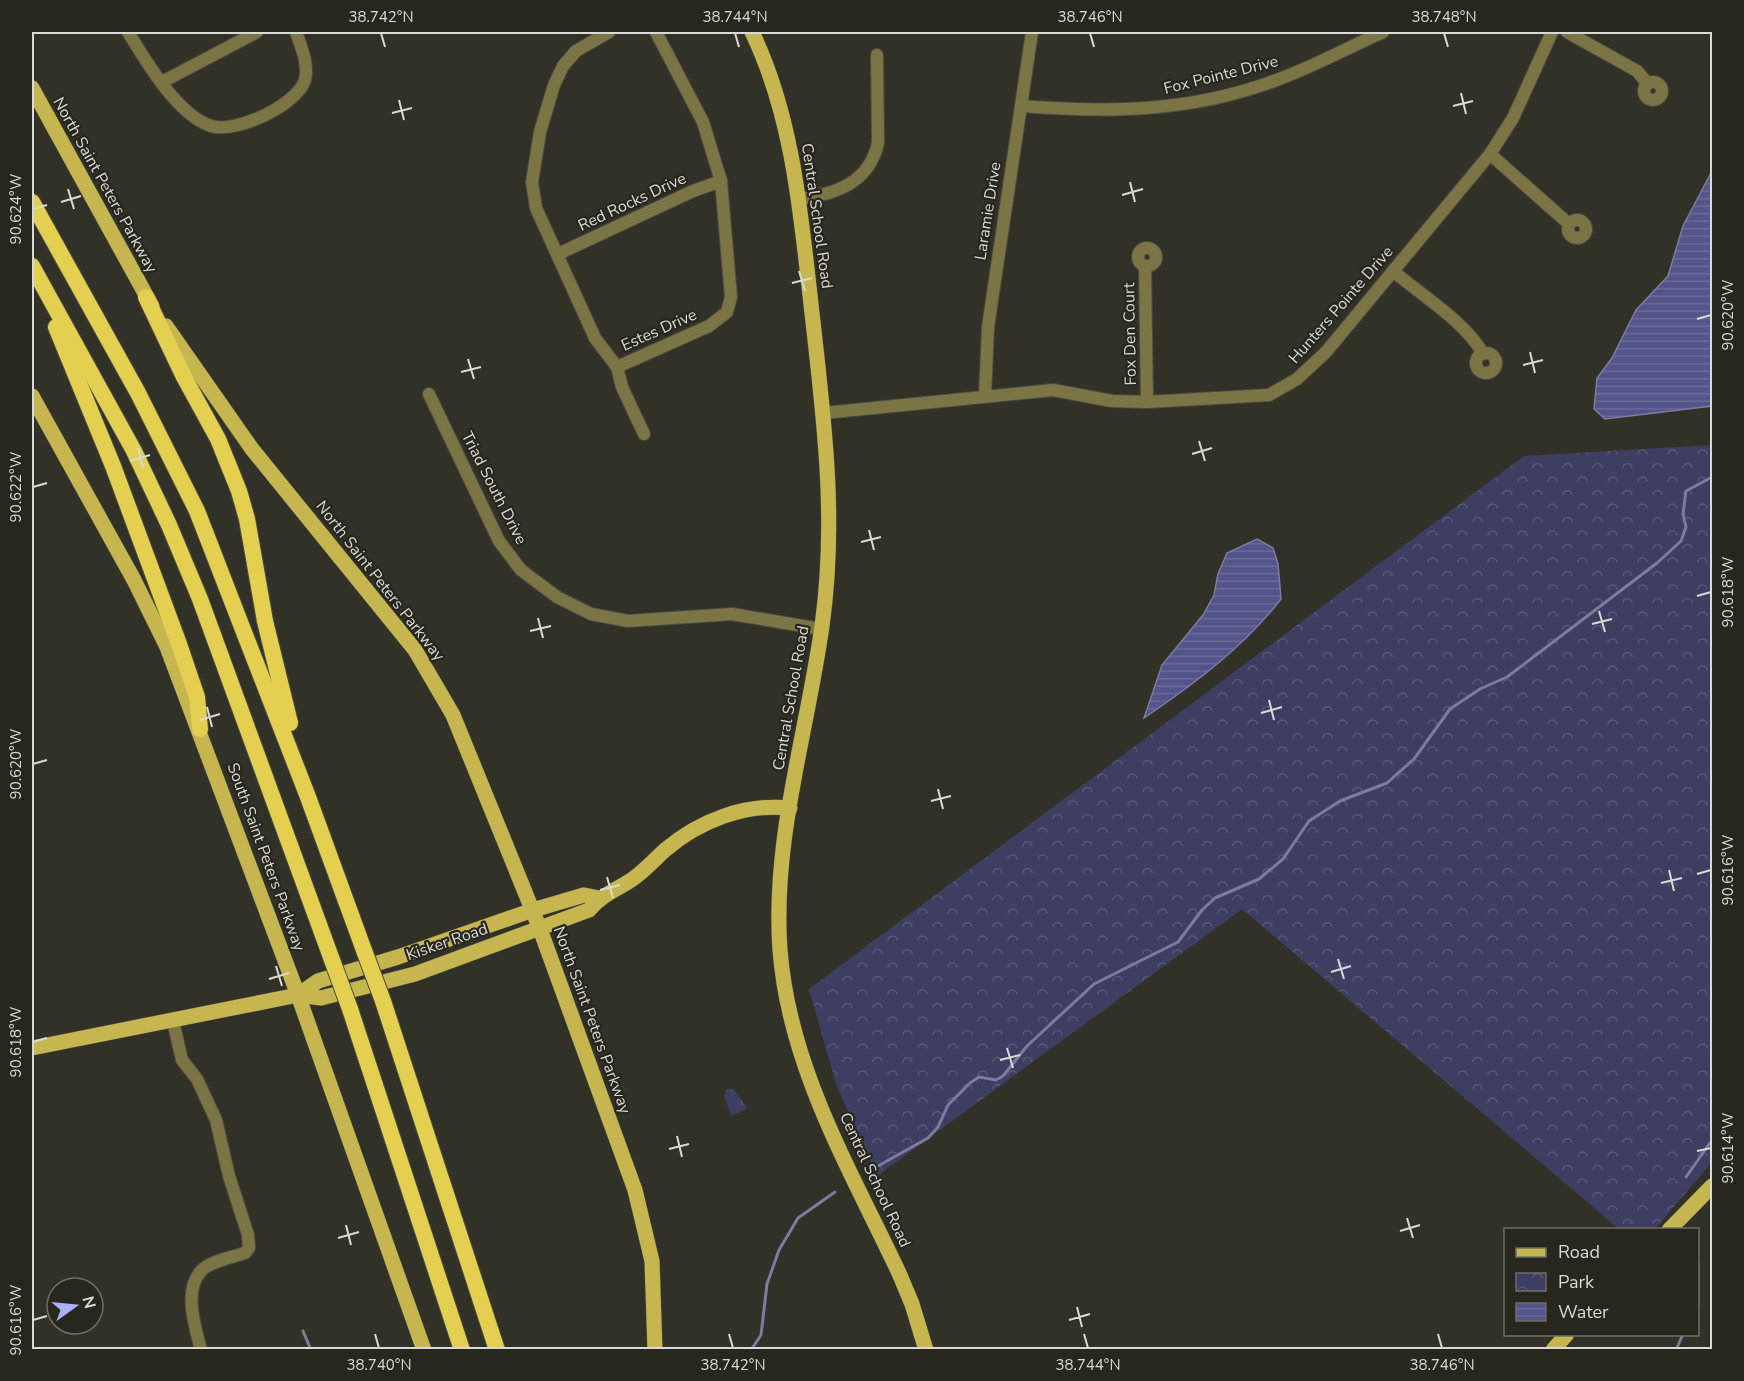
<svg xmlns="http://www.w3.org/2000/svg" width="1744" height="1381" viewBox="0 0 1744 1381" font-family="'Nunito Sans',sans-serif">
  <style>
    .grass { fill: url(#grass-tufts) }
    .park { fill: url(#park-crowns) }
    .water { fill: url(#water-rules); stroke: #7c7ca0; stroke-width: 1.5 }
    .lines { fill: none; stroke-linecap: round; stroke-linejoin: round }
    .stream { stroke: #7c7ca0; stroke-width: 3 }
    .minor-casing { stroke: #4d4c44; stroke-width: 14 }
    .major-casing { stroke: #4d4c44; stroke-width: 16 }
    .highway-casing { stroke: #4d4c44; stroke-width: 18 }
    .minor { stroke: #7b7445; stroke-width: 12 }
    .major { stroke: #c6b64f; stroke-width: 15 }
    .highway { stroke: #e3d050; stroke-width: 16 }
    .highway-bridge-casing { stroke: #4d4c44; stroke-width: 18; stroke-linecap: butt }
    .highway-bridge { stroke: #e3d050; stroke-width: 16 }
    .ticks { fill: none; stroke: #dadad4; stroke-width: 2 }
    .labels { text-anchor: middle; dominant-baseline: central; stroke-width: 4.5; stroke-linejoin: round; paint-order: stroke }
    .street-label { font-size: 16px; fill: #dadad4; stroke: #28271e }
    .neatline { fill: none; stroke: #dadad4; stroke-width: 2 }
    .ticks-label { font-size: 15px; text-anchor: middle; fill: #dadad4 }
  </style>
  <defs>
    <pattern id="grass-tufts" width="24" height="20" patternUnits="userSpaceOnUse" patternTransform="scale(1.5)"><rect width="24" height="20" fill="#3d3e61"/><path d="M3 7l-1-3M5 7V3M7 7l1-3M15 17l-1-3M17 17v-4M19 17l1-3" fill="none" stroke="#585977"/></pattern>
    <pattern id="park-crowns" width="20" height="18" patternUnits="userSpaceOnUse" patternTransform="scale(1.5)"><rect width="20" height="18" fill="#3d3e61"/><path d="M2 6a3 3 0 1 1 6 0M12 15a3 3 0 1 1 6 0" fill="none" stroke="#585977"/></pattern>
    <pattern id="water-rules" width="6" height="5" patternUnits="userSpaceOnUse" patternTransform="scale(1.5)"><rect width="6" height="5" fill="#53548a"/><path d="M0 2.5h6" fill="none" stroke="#6b6c9a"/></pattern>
  </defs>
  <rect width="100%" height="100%" fill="#323128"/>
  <polygon class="grass" points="734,1089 747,1108 731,1116 724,1095 726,1090"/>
  <polygon class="park" points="1712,445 1712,1162 1655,1229 1619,1229 1242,909 877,1176 837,1087 809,989 1524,456"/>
  <g class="water">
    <polygon points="1712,171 1712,406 1605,419 1594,409 1597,378 1612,358 1636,310 1668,276 1683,226"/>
    <path d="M1257,539L1273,548L1278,564L1281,599C1244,647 1194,684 1144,718L1162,665L1203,615L1214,595L1218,574L1227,553Z"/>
  </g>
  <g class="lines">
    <g class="stream">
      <polyline points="878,1166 928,1138 938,1127 948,1105 970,1083 979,1077 996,1080 1003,1076 1027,1046 1094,984 1178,942 1202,910 1215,898 1259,879 1283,859 1309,821 1340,801 1387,783 1414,759 1450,709 1480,689 1507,677 1657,563 1681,541 1686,527 1683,514 1686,491 1712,477"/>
      <polyline points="1686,1177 1712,1140"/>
      <polyline points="1698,1263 1698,1306"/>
      <polyline points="303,1331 311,1350"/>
      <polyline points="751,1350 761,1335 767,1284 779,1250 798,1218 835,1192"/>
      <polyline points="1676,1350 1683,1334"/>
    </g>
    <g class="minor-casing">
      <g id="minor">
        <path d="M128,32C146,61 177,115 211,126C236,134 297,105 305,80C309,65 301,46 296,32"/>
        <polyline points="609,32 576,51 563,66 554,85 540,132 532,182 536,208 595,338 617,367 709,326 727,312 731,297 721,181 703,122 656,32"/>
        <polyline points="1567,32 1637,71 1648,84"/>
        <polyline points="162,82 257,32"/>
        <circle cx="1653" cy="91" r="9"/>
        <path d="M1021,106C1109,113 1190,112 1274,81C1311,68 1347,48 1383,32"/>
        <polyline points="1490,154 1569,224"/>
        <path d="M799,199C836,194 869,183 878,143L877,55"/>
        <circle cx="1577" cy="229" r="9"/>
        <circle cx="1147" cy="257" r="9"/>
        <polyline points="558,254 693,191 721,181"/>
        <polyline points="1145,266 1147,402"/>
        <path d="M1393,271C1420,294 1467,323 1483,354"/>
        <circle cx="1486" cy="363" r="10"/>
        <polyline points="617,367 622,387 644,434"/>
        <polyline points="429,394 499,541 521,570 557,597 591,614 628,621 732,614 821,629"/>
        <polyline points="985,396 988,327 1032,32"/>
        <polyline points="824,413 1053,390 1112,401 1147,402 1269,395 1297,379 1326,352 1490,154 1513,118 1552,32"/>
        <path d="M173,1021L182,1060L197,1079L216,1120L229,1176L248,1235L249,1248L245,1253C233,1257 210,1261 201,1271C183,1291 195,1326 201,1350"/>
      </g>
    </g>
    <g class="major-casing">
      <g id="major">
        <path d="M752,32C794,119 801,218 812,313C824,420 837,519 822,626C807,733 772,841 780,950C789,1067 850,1169 899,1273L912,1304L926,1350"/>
        <polyline points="32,88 152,306"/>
        <polyline points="166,326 252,449 415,650 453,715 540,929 635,1190 652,1261 655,1350"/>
        <polyline points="32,396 134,580 167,647 298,995 424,1350"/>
        <polyline points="298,995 318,981 398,957 533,910 584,895 599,898"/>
        <path d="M32,1048L298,995L321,998L415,974L589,910C602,894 619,889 634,878C645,870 655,859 665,850C699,821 745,803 790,808"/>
        <polyline points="1669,1230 1712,1186"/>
        <polyline points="1553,1350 1567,1334"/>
      </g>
    </g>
    <g class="highway-casing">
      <g id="highway">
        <polyline points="32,202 138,393 197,511 308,797 365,953"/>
        <polyline points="32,266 134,451 169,525 200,599 332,960"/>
        <polyline points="146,297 184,377 218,439 239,491 247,519 265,621 290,723"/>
        <polyline points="56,327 113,466 179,644 197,697 200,729"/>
        <polyline points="383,1001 497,1350"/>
        <polyline points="350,1009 462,1350"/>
      </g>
    </g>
    <use href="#minor" class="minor"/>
    <use href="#major" class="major"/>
    <use href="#highway" class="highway"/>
    <g class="highway-bridge-casing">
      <g id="highway-bridge">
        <polyline points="365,953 383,1001"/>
        <polyline points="332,960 350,1009"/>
      </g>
    </g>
    <use href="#highway-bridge" class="highway-bridge"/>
  </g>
  <path class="ticks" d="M381,33L385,47M735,33L739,47M1090,33L1094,47M1444,33L1448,47M1461,93L1466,114M399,100L404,120M1453,106L1473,101M392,113L412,108M1130,182L1135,202M68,189L74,209M1122,195L1143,189M61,202L81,196M33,209L47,205M799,271L805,291M792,283L812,278M1697,319L1711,315M1530,352L1535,373M468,359L474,379M1523,365L1543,360M461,372L481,367M1199,441L1205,461M138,448L143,468M1192,454L1212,448M130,461L150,455M33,487L47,483M869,530L874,550M861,542L881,537M1697,596L1711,592M1599,611L1605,632M538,618L543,638M1592,624L1612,619M530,631L551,626M1269,700L1274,720M207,707L212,727M1261,713L1282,707M200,720L220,714M33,764L47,760M938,789L943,809M931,801L951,796M1669,870L1674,891M1697,874L1711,870M607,877L613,898M1661,883L1682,878M600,890L620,885M1338,959L1344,979M276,966L282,986M1331,972L1351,966M269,979L289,973M33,1042L47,1038M1007,1048L1013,1068M1000,1060L1020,1055M677,1136L682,1157M669,1149L689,1144M1697,1151L1711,1148M1407,1218L1413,1238M346,1225L351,1245M1400,1231L1420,1225M338,1238L359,1232M1077,1307L1082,1327M33,1320L47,1316M1069,1320L1090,1314M375,1334L379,1348M729,1334L733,1348M1084,1334L1088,1348M1438,1334L1442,1348"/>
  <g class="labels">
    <g class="street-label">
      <text transform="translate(1221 75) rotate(-14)">Fox Pointe Drive</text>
      <text transform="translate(105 185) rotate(61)">North Saint Peters Parkway</text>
      <text transform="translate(632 202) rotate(-25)">Red Rocks Drive</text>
      <text transform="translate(988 211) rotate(-81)">Laramie Drive</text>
      <text transform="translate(817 216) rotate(82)">Central School Road</text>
      <text transform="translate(1341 305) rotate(-49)">Hunters Pointe Drive</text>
      <text transform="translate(659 330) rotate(-24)">Estes Drive</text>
      <text transform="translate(1130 334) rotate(-91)">Fox Den Court</text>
      <text transform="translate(494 488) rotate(63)">Triad South Drive</text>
      <text transform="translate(380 581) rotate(52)">North Saint Peters Parkway</text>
      <text transform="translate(791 698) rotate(-80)">Central School Road</text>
      <text transform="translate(266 857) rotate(70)">South Saint Peters Parkway</text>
      <text transform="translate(447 942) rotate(-19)">Kisker Road</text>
      <text transform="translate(592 1020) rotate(70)">North Saint Peters Parkway</text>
      <text transform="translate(875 1180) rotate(65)">Central School Road</text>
    </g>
  </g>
  <rect width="1744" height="1381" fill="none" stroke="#28271e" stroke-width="66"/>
  <rect x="1504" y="1228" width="195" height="108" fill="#28271e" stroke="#6f6f67" stroke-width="1.5"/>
  <rect x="1516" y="1248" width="30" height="9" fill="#c6b64f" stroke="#6f6f67" stroke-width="1.5"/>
  <text x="1558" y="1258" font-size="18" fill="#dadad4">Road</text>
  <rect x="1516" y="1273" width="30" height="18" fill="url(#park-crowns)" stroke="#6f6f67" stroke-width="1.5"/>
  <text x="1558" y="1288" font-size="18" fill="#dadad4">Park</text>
  <rect x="1516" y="1303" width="30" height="18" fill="url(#water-rules)" stroke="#6f6f67" stroke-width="1.5"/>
  <text x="1558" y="1318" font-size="18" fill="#dadad4">Water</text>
  <g transform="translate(75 1306) rotate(75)"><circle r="28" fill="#28271e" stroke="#6f6f67" stroke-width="1.5"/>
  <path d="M0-4.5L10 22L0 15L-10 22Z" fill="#acaffb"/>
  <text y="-9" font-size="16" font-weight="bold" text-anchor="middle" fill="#dadad4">N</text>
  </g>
  <rect x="33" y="33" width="1678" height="1315" class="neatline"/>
  <g class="ticks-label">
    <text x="381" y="22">38.742°N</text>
    <text x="735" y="22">38.744°N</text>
    <text x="1090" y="22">38.746°N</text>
    <text x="1444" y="22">38.748°N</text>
    <text transform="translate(16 209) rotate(-90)" y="5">90.624°W</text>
    <text transform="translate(1728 315) rotate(-90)" y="5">90.620°W</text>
    <text transform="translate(16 487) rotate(-90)" y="5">90.622°W</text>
    <text transform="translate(1728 592) rotate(-90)" y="5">90.618°W</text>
    <text transform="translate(16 764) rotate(-90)" y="5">90.620°W</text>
    <text transform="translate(1728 870) rotate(-90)" y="5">90.616°W</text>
    <text transform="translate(16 1042) rotate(-90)" y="5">90.618°W</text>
    <text transform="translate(1728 1148) rotate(-90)" y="5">90.614°W</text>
    <text transform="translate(16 1320) rotate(-90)" y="5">90.616°W</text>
    <text x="379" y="1370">38.740°N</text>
    <text x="733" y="1370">38.742°N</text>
    <text x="1088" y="1370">38.744°N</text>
    <text x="1442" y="1370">38.746°N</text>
  </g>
</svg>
